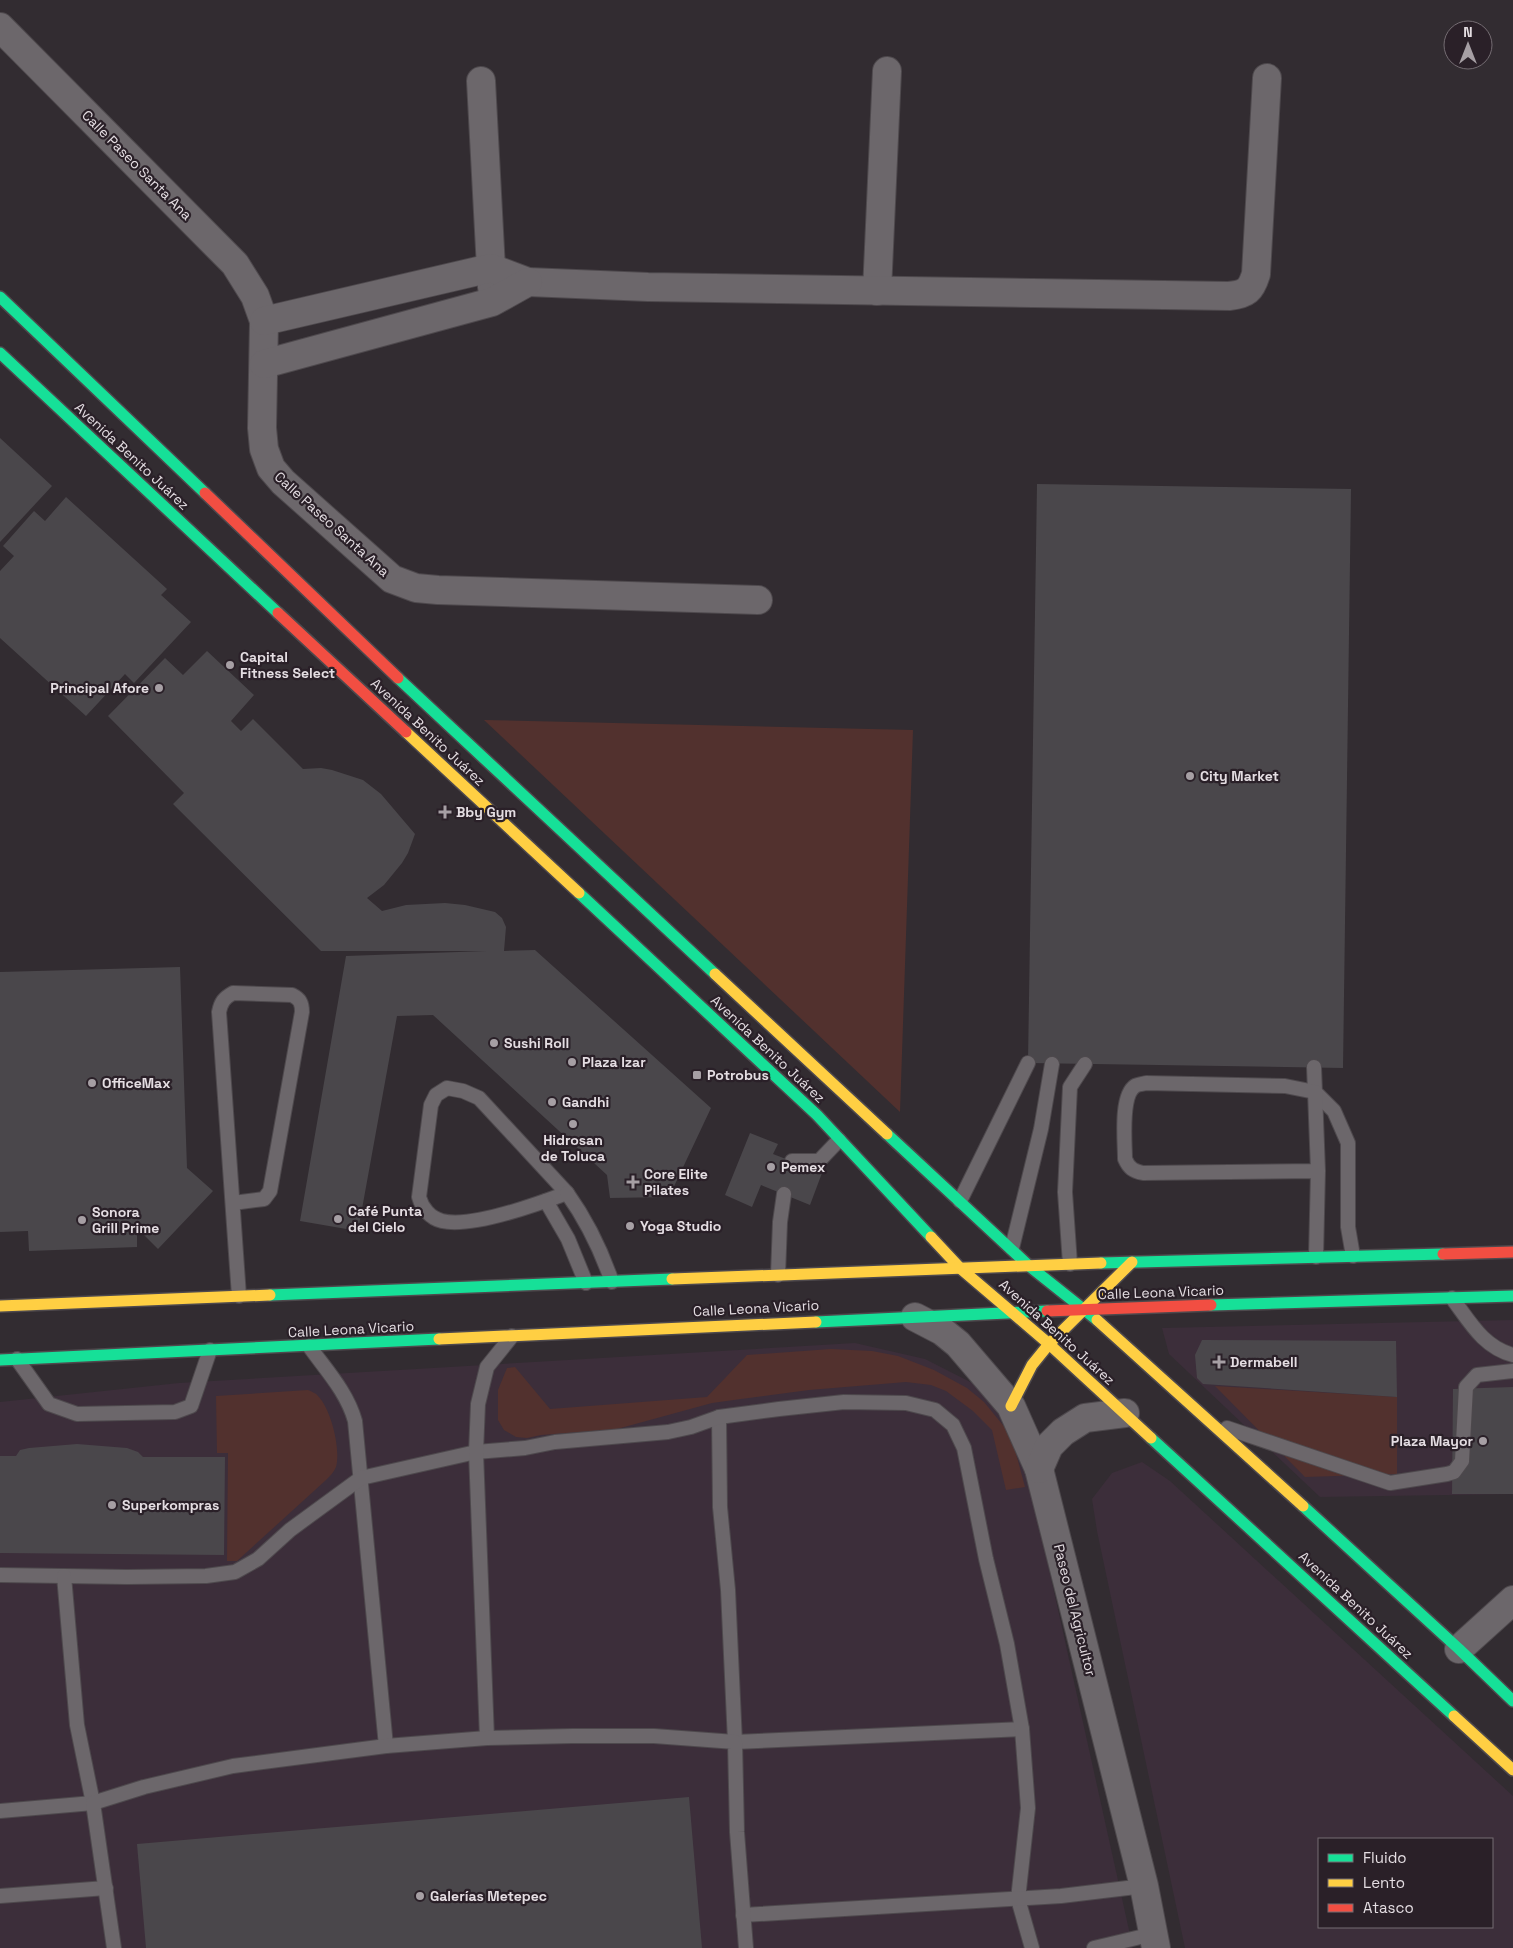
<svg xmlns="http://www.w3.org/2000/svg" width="1513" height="1948" viewBox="0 0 1513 1948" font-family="'Space Grotesk',sans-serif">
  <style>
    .built { fill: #3c2e3a; fill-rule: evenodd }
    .green { fill: #52312e }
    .building { fill: #4a474b }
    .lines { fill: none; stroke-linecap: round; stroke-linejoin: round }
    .lane-casing { stroke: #4e494d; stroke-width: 16 }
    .street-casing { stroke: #4e494d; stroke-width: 30 }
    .fast-casing { stroke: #4e494d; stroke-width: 14 }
    .slow-casing { stroke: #4e494d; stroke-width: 14 }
    .jam-casing { stroke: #4e494d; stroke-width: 14 }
    .lane { stroke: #6c676b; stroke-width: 14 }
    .street { stroke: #6c676b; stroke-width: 28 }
    .fast { stroke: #16e098; stroke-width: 11 }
    .slow { stroke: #ffcf43; stroke-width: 11 }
    .jam { stroke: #f24e42; stroke-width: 11 }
    .poi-dot { fill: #a69fa4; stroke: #2a2028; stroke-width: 2 }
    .labels { text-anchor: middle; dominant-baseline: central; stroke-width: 4.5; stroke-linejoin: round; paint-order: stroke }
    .street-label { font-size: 14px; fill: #e4dde2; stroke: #2a2028 }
    .poi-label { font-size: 14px; font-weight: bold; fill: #e4dde2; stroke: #2a2028; text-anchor: start }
  </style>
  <rect width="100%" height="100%" fill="#322c31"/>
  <g class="built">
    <polygon points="1513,1320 1513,1494 1320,1497 1169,1354 1162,1328"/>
    <polygon points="855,1343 925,1359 988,1391 1018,1429 1133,1948 0,1948 0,1402 179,1383"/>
    <path d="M1142,1462L1170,1481L1513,1796V1948H1185L1097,1531L1092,1499L1112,1473ZM1492,1839V1927H1319V1839Z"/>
  </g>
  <g class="green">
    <polygon points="484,720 913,730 900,1112"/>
    <polygon points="831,1349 872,1351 898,1356 934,1370 967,1388 984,1402 1011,1435 1025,1487 1006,1490 992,1430 973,1411 946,1391 931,1385 906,1382 809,1390 741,1399 712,1403 617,1429 541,1435 527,1438 516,1437 504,1430 498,1420 498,1390 507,1368 515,1367 550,1409 707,1397 747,1355"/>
    <polygon points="1215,1386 1397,1397 1397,1474 1305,1477"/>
    <path d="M308,1390C312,1392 316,1393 318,1396C331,1409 341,1449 336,1467C334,1472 330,1476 326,1480L237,1561H227L228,1453H217L216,1396Z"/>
  </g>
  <g class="building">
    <polygon points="0,438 52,486 0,542"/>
    <polygon points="1037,484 1351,489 1343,1068 1028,1063"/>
    <polygon points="66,497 167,589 161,595 191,622 134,683 125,674 86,716 0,638 0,571 14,556 3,546 34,511 45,521"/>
    <polygon points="207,651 254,695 231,721 241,731 253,719 303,769 321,768 332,770 363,780 381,794 415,834 408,853 402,863 384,885 367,898 382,911 406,905 445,903 465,905 495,912 502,918 506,927 504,951 535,950 711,1108 669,1197 610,1198 607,1175 433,1015 397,1016 358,1231 300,1221 346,956 486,951 321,951 173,804 184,793 108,716 165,658 183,675"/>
    <polygon points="180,967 187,1168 213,1191 158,1249 137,1228 137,1247 29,1251 28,1231 0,1232 0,972"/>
    <polygon points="750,1133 778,1144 773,1154 822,1173 810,1205 761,1185 752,1207 725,1195"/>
    <polygon points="1202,1340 1396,1341 1397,1397 1203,1384 1197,1378 1195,1355"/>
    <polygon points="1513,1387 1513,1494 1452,1494 1453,1389"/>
    <polygon points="77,1444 127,1448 138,1452 143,1457 225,1457 224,1555 0,1553 0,1456 16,1456 20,1450 29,1448"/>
    <polygon points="689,1797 702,1948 146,1948 137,1844"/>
  </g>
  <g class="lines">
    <g class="lane-casing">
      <g id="lane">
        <polyline points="1314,1067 1315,1092 1334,1111 1348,1143 1348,1227 1353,1256"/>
        <path d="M447,1088L463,1091L479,1098L567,1193C538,1204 471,1228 442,1221C430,1218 422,1208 419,1197L431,1105L436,1095Z"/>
        <polyline points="792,1161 819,1161 839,1140"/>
        <path d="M567,1193C587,1221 601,1250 612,1282"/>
        <polyline points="546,1201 568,1239 586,1283"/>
        <polyline points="960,1201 1028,1063"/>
        <path d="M233,1203L264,1199L270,1191L302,1012C302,1003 300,999 292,995L233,993C224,998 221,1002 219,1012L239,1296"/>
        <polyline points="1012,1248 1041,1129 1052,1064"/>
        <path d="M1316,1257L1318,1171L1315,1092L1285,1086L1146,1083C1143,1084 1138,1084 1135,1086C1120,1096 1125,1142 1125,1159C1129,1168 1133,1171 1143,1173L1318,1171"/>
        <polyline points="1070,1264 1065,1192 1070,1087 1085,1064"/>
        <polyline points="778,1275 780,1222 784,1194"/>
        <path d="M1452,1298C1470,1322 1483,1347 1513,1355"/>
        <path d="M309,1346C326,1370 347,1392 355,1421L386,1746"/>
        <polyline points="17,1359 49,1404 77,1414 175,1412 191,1406 210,1350"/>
        <polyline points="719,1417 720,1507 728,1590 735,1742 1022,1729"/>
        <polyline points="1227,1428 1390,1483 1447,1474 1454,1472 1462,1461 1466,1387 1477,1375 1513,1371"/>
        <polyline points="0,1575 127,1577 206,1576 235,1572 258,1559 290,1530 361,1478 476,1452 525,1448 555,1442 668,1432 691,1427 719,1417 779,1409 844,1402 906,1403 935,1410 953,1425 964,1448 986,1559 1007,1644 1022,1729 1028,1808 1018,1899 1032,1948"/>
        <polyline points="487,1738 476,1452 478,1404 487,1367 512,1336"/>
        <polyline points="0,1811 93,1803 77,1725 64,1576"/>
        <polyline points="0,1896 106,1888"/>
        <polyline points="743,1915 1061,1896 1144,1886"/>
        <polyline points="114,1948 93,1803 144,1787 233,1766 386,1746 487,1738 572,1736 654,1736 735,1742 737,1832 746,1948"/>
        <polyline points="1094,1948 1153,1934"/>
      </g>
    </g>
    <g class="street-casing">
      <g id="street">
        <polyline points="0,27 235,264 255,296 264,321 262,428 264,449 271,468 283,482 392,579 416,588 438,590 758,600"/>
        <polyline points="481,81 492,287"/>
        <polyline points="877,291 887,71"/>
        <path d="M264,321L491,268L528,282L648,287L1229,296C1247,294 1251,290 1256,274L1267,78"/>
        <polyline points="264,364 492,302 528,282"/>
        <polyline points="915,1317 942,1331 958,1344 1011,1406 1039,1469 1144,1886 1156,1948"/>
        <polyline points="1039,1469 1049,1446 1063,1432 1085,1418 1125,1413"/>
        <polyline points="1459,1649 1513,1600"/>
      </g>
    </g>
    <g class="fast-casing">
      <g id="fast">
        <polyline points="0,297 205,493"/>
        <polyline points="0,353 278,613"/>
        <polyline points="398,678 715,974"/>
        <polyline points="579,893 817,1115 931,1237"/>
        <polyline points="887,1134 1028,1265 1097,1320"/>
        <polyline points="1101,1263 1443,1254"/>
        <polyline points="270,1295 672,1279"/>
        <polyline points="1211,1305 1513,1296"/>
        <polyline points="816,1322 1047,1311"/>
        <polyline points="0,1360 439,1339"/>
        <polyline points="1151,1438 1454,1716"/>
        <polyline points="1303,1506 1459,1649 1513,1701"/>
      </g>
    </g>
    <g class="slow-casing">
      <g id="slow">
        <polyline points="406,732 579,893"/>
        <polyline points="715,974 887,1134"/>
        <polyline points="931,1237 960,1268 1049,1344 1151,1438"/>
        <polyline points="672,1279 1101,1263"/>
        <polyline points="0,1306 270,1295"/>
        <polyline points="1097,1320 1303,1506"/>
        <polyline points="439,1339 816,1322"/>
        <polyline points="1011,1406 1032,1365 1049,1344 1132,1262"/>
        <polyline points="1454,1716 1513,1770"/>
      </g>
    </g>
    <g class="jam-casing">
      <g id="jam">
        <polyline points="205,493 398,678"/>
        <polyline points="278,613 406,732"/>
        <polyline points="1443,1254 1513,1252"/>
        <polyline points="1047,1311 1211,1305"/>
      </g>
    </g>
    <use href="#lane" class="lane"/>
    <use href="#street" class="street"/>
    <use href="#fast" class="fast"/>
    <use href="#slow" class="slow"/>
    <use href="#jam" class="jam"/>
  </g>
  <g class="poi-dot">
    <circle cx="230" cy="665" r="5"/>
    <circle cx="159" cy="688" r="5"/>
    <circle cx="1190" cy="776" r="5"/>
    <path d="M442.5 804.5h5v5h5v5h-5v5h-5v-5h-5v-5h5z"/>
    <circle cx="494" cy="1043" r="5"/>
    <circle cx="572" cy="1062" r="5"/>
    <rect x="692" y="1070" width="10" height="10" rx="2.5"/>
    <circle cx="92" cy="1083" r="5"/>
    <circle cx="552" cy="1102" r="5"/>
    <circle cx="573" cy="1124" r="5"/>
    <circle cx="771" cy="1167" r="5"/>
    <path d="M630.5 1174.5h5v5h5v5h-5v5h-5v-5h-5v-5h5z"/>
    <circle cx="338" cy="1219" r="5"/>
    <circle cx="82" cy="1220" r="5"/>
    <circle cx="630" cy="1226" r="5"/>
    <path d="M1216.5 1354.5h5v5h5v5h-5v5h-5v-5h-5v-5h5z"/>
    <circle cx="1483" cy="1441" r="5"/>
    <circle cx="112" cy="1505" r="5"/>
    <circle cx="420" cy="1896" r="5"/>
  </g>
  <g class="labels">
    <g class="street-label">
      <text transform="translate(137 165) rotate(45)">Calle Paseo Santa Ana</text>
      <text transform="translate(132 456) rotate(43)">Avenida Benito Juárez</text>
      <text transform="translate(332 524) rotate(42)">Calle Paseo Santa Ana</text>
      <text transform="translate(428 732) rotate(43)">Avenida Benito Juárez</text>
      <text transform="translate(768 1049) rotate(43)">Avenida Benito Juárez</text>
      <text transform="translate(1161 1292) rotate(-2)">Calle Leona Vicario</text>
      <text transform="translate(756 1308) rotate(-3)">Calle Leona Vicario</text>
      <text transform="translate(351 1329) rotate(-3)">Calle Leona Vicario</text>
      <text transform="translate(1057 1332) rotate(42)">Avenida Benito Juárez</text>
      <text transform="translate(1356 1605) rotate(43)">Avenida Benito Juárez</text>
      <text transform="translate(1075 1610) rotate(76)">Paseo del Agricultor</text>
    </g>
    <g class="poi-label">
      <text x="240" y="657">Capital<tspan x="240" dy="16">Fitness Select</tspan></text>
      <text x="149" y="688" text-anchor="end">Principal Afore</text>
      <text x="1200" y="776">City Market</text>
      <text x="456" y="812">Bby Gym</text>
      <text x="504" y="1043">Sushi Roll</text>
      <text x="582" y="1062">Plaza Izar</text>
      <text x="707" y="1075">Potrobus</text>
      <text x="102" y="1083">OfficeMax</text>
      <text x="562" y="1102">Gandhi</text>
      <text x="573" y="1140" text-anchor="middle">Hidrosan<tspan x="573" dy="16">de Toluca</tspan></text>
      <text x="781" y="1167">Pemex</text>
      <text x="644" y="1174">Core Elite<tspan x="644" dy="16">Pilates</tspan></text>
      <text x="348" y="1211">Café Punta<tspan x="348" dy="16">del Cielo</tspan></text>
      <text x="92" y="1212">Sonora<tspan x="92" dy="16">Grill Prime</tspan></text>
      <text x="640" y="1226">Yoga Studio</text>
      <text x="1230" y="1362">Dermabell</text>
      <text x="1473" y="1441" text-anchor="end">Plaza Mayor</text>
      <text x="122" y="1505">Superkompras</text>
      <text x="430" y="1896">Galerías Metepec</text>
    </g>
  </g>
  <rect x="1318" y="1838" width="175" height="90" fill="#2a2028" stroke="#746c72"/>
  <rect x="1328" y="1854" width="25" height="8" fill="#16e098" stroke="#746c72"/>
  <text x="1363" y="1863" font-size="15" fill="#e4dde2">Fluido</text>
  <rect x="1328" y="1879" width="25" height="8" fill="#ffcf43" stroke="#746c72"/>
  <text x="1363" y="1888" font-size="15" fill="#e4dde2">Lento</text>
  <rect x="1328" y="1904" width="25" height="8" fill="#f24e42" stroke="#746c72"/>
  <text x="1363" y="1913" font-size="15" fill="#e4dde2">Atasco</text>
  <g transform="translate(1468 45)"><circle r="24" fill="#2a2028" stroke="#746c72"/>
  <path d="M0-4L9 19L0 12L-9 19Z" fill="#a69fa4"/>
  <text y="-8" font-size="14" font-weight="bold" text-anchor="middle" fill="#e4dde2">N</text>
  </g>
</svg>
